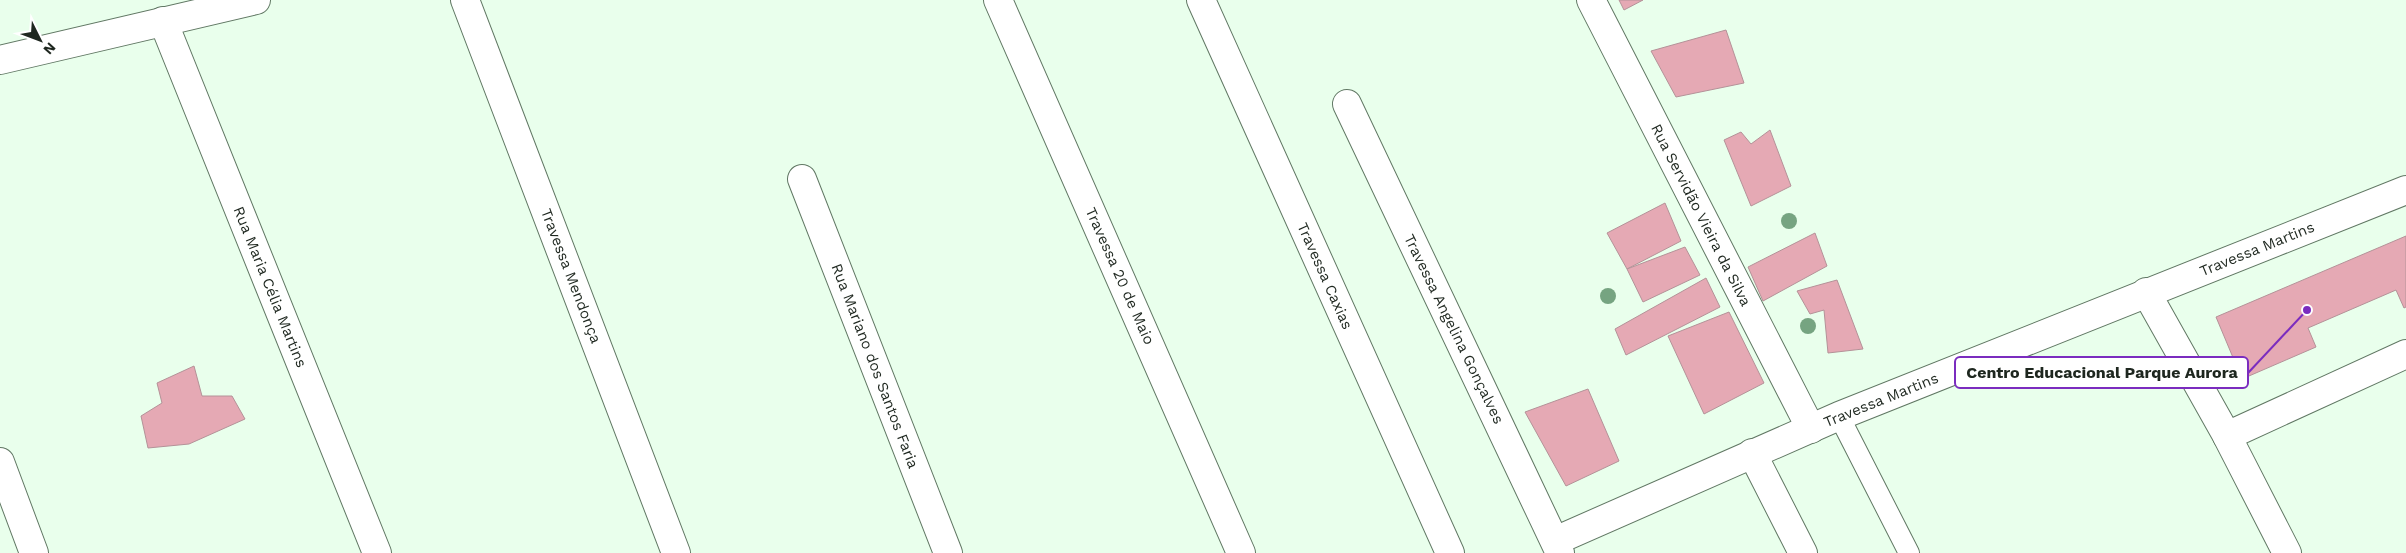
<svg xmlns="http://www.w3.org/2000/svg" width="2406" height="553" viewBox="0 0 2406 553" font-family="'Work Sans',sans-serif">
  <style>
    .building { fill: #e5a9b4; stroke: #b49298 }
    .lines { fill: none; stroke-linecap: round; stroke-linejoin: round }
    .service-casing { stroke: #617864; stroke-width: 22 }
    .minor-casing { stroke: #617864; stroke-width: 30 }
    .service { stroke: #fff; stroke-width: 20 }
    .minor { stroke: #fff; stroke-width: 28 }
    .tree { fill: #76a481 }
    .labels { text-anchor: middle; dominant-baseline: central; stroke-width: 4; stroke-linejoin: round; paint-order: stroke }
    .street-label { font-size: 15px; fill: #1e271f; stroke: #fff }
    .leader { fill: none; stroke: #7b2cbf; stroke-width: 2 }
    .callout-dot { fill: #7b2cbf; stroke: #fff; stroke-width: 2 }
    .callout { fill: #fff; stroke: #7b2cbf; stroke-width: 2 }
    .callout-label { font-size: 16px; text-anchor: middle; font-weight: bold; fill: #1e271f }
  </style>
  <rect width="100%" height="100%" fill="#e9ffec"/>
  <g class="building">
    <polygon points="1619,0 1643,0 1624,10"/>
    <polygon points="1726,30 1744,83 1676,97 1651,51"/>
    <polygon points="1770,130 1791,186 1751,206 1724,140 1741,132 1751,144"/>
    <polygon points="1665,203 1681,241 1627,269 1607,233"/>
    <polygon points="1815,233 1827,266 1763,301 1748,267"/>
    <polygon points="2406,236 2406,307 2404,308 2396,290 2308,328 2316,347 2242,379 2216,317"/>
    <polygon points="1685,247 1700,275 1643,302 1627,269"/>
    <polygon points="1706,278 1720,307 1626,355 1615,329"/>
    <polygon points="1837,280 1863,349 1828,353 1824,310 1810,314 1797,291"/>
    <polygon points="1729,312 1764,383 1704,414 1668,336"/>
    <polygon points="194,366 202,396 232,396 245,419 189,444 148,448 141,416 162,403 157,383"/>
    <polygon points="1588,389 1619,461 1566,486 1525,412"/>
  </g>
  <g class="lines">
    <g class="service-casing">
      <polyline id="service" points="1839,416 1909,553"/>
    </g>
    <g class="minor-casing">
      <g id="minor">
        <polyline points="465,0 676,553"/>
        <polyline points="998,0 1241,553"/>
        <polyline points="1201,0 1450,553"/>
        <polyline points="1591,0 1811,429"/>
        <polyline points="163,21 377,553"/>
        <polyline points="0,60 256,0"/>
        <polyline points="1347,104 1560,553"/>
        <polyline points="802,179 948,553"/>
        <polyline points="2146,292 2227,436 2287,553"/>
        <polyline points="2227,436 2406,354"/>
        <polyline points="1752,453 1803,553"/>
        <polyline points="0,462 34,553"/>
        <polyline points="1555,541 1839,416 2406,190"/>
      </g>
    </g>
    <use href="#service" class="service"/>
    <use href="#minor" class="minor"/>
  </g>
  <g class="tree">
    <circle cx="1789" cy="221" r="8"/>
    <circle cx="1608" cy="296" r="8"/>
    <circle cx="1808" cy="326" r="8"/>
  </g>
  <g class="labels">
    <g class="street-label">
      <text transform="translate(1701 215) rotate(63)">Rua Servidão Vieira da Silva</text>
      <text transform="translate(2257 249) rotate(-22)">Travessa Martins</text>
      <text transform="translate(571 276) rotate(69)">Travessa Mendonça</text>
      <text transform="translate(1120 276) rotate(66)">Travessa 20 de Maio</text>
      <text transform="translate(1325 276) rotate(66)">Travessa Caxias</text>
      <text transform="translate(270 287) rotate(68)">Rua Maria Célia Martins</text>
      <text transform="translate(1454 329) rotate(64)">Travessa Angelina Gonçalves</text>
      <text transform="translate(875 366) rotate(69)">Rua Mariano dos Santos Faria</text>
      <text transform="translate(1881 400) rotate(-22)">Travessa Martins</text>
    </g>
  </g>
  <path class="leader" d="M2307 310L2248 373"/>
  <circle class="callout-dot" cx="2307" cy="310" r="5"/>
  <rect class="callout" x="1955" y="357" width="293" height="31" rx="5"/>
  <g class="callout-label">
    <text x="2102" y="378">Centro Educacional Parque Aurora</text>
  </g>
  <g transform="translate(40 40) rotate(132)" stroke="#ffffff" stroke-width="4" paint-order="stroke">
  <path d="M0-4L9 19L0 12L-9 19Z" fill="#1e271f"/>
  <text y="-8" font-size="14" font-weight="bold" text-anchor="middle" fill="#1e271f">N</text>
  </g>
</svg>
